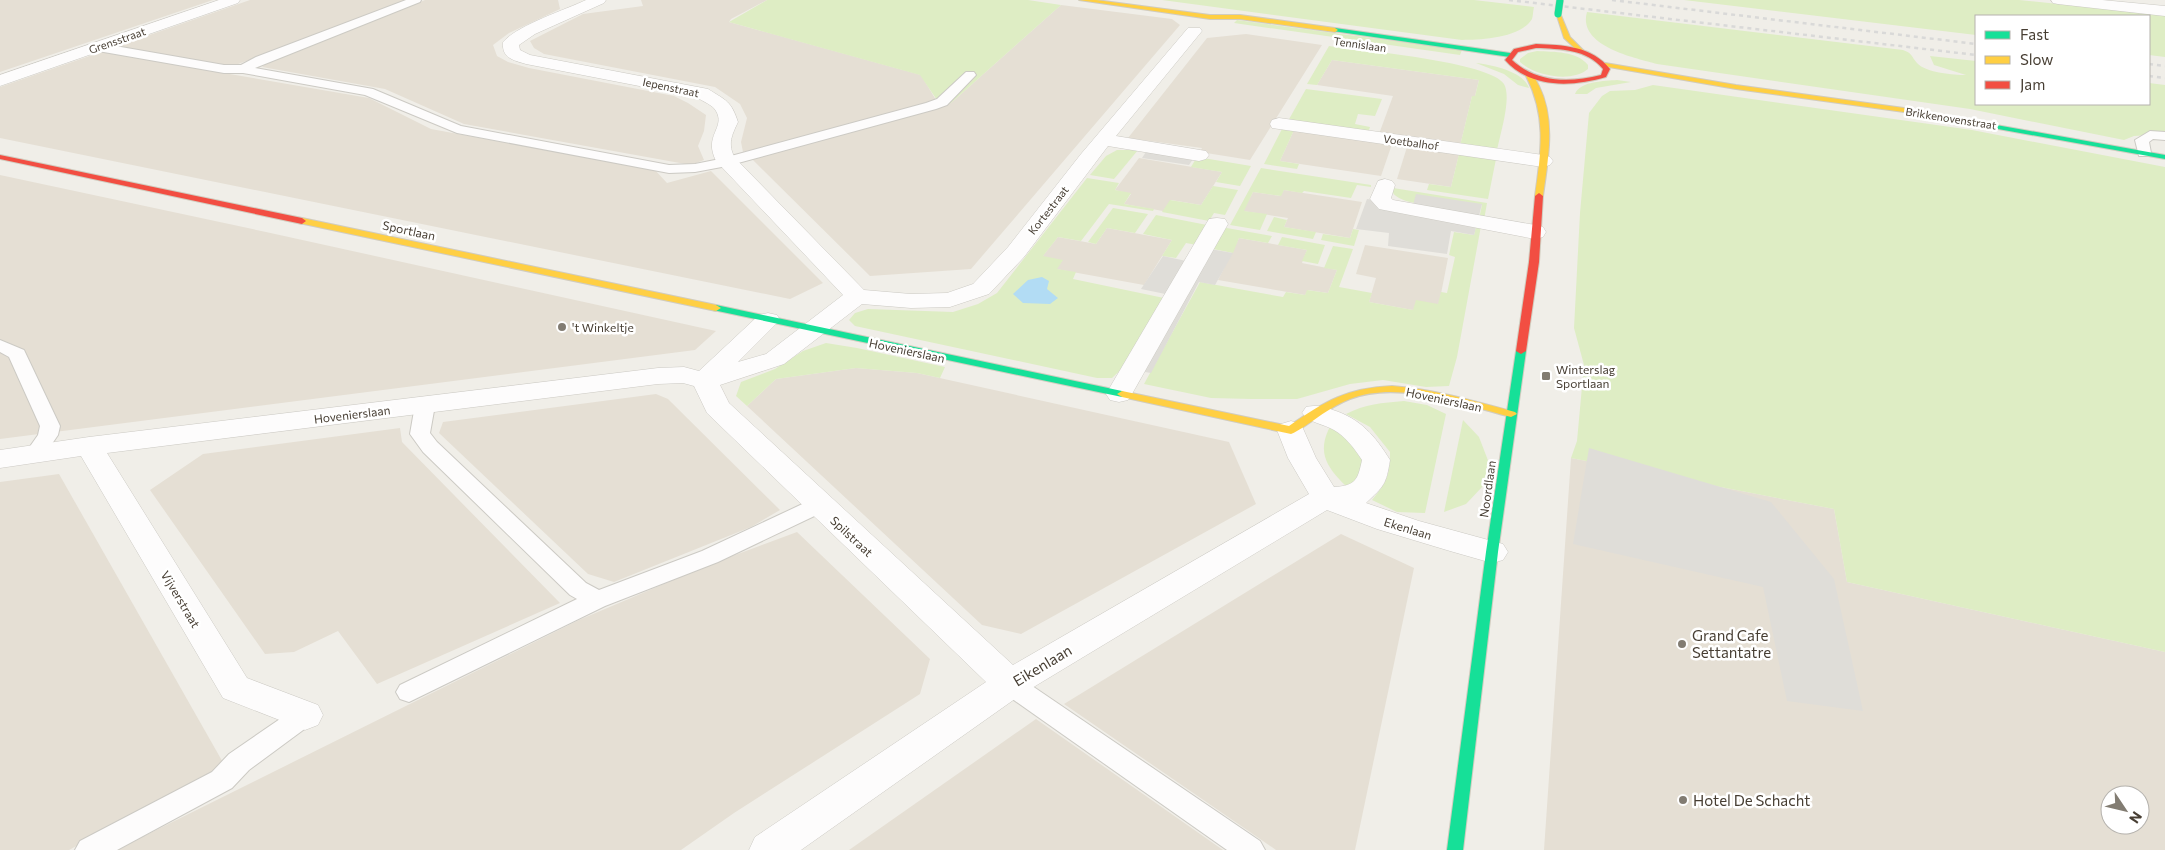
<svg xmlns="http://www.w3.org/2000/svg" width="2165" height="850" viewBox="0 0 2165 850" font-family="Commissioner,sans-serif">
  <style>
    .residential { fill: #e5dfd4; fill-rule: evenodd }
    .green { fill: #deedc4 }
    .parking { fill: #dfddd8 }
    .water { fill: #b2dcf4 }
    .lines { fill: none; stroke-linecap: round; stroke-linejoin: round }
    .lane-casing { stroke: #cccac4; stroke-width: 2 }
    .street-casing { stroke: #cccac4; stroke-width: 1 }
    .fast-casing { stroke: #d1ccbf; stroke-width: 2 }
    .slow-casing { stroke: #d1ccbf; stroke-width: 2 }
    .jam-casing { stroke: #d1ccbf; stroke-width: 2 }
    .lane { fill: #fdfcfc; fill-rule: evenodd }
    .street { fill: #fdfcfc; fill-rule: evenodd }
    .fast { fill: #16e098; fill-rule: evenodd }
    .slow { fill: #ffcf43; fill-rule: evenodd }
    .jam { fill: #f24e42; fill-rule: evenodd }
    .rail { stroke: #d9d9d8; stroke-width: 2.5; stroke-dasharray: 4 4; stroke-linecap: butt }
    .fast-bridge-casing { stroke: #d1ccbf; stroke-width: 8; stroke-linecap: butt }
    .fast-bridge { stroke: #16e098; stroke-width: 7 }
    .poi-dot { fill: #827c72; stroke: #fff; stroke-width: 2 }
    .labels { text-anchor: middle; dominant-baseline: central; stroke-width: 5; stroke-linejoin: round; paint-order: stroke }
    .far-street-label { font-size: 11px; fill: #473e33; stroke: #fff }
    .street-label { font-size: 12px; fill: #473e33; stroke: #fff }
    .poi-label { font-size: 12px; fill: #473e33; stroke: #fff; text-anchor: start }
    .near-poi-label { font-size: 15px; fill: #473e33; stroke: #fff; text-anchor: start }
    .near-street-label { font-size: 15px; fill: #473e33; stroke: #fff }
  </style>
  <rect width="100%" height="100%" fill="#f0eee8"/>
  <g class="residential">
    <polygon points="0,0 213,0 0,72"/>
    <polygon points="250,0 408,0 233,66 115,47"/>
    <polygon points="425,0 558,0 560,9 509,33 493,45 497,56 508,62 529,68 674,96 688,103 706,115 704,131 698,146 704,160 691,165 464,124 385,89 262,67 267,63"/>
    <polygon points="641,0 767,0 731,19 729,22 921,75 936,100 816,134 743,152 741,142 747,118 740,104 715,87 544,54 534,48 530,41 583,14 643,6"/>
    <polygon points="1061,5 1172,19 1180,25 971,269 870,276 750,157 951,103"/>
    <polygon points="1246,34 1322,45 1250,160 1200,152 1202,148 1128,138 1207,38"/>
    <polygon points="101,52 369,98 431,129 655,170 667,183 711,171 823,283 790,299 0,138 0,87"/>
    <polygon points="1332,60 1479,80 1475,96 1472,96 1460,146 1379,134 1393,96 1317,85"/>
    <polygon points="1294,130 1392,144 1381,176 1280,161"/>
    <polygon points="1407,147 1459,154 1451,187 1397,179"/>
    <polygon points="1139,158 1222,172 1201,205 1171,200 1163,211 1124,204 1131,194 1115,190"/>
    <polygon points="0,175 266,232 716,331 695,350 0,439"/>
    <polygon points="1284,190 1362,202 1350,238 1284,227 1288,218 1243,211 1253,192 1280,196"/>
    <polygon points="1107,228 1172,240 1144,285 1056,269 1062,261 1042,257 1058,237 1096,244"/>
    <polygon points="1239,238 1307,250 1302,263 1337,270 1328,293 1308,290 1305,295 1218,280"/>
    <polygon points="1365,245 1448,258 1439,304 1413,310 1369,302 1376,278 1356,274"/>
    <polygon points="856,368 917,373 1229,442 1256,504 1021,634 982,625 747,406 776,379"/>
    <polygon points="656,394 668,399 780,510 751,527 614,582 588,574 439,433 443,422"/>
    <polygon points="400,428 402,442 560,603 377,684 338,631 294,652 265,654 150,490 203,454"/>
    <path d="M1571,458L1834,509L1847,582L2165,652V850H1544ZM2110,795H2140V825H2110Z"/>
    <polygon points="59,474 225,766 69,850 0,850 0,482"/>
    <polygon points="797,532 930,659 920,694 734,813 681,850 116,850 579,620 711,564"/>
    <polygon points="1341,534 1414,568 1355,850 1276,850 1064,704"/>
    <polygon points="1036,719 1223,850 849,850"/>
  </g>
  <g class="green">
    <polygon points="767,0 1028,0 1061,5 951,103 941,106 920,75 729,22"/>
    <path d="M1162,0H1474L1534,7C1533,11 1533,16 1532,19C1521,38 1481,40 1462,40Z"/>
    <polygon points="1684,0 2019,0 2165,15 2165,57 2149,55 2149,16 1976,16 1976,35"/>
    <path d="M1587,12L1903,50C1912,53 1911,56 1917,63C1926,73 1954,75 1966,75L1934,65L1930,56L1976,61V104H2149V83L2165,85V134L2134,136L2124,140L1970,109L1657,64C1635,58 1577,46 1587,12Z"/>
    <polygon points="1237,20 1462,50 1460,55 1234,23"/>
    <path d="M1329,46C1359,50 1491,62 1504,84C1512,98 1500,134 1497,151L1460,146L1472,96H1475L1479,80L1332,60L1317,85L1307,84Z"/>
    <path d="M1537,51C1554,52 1577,51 1588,65V69C1572,83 1535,76 1520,62V59L1528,53Z"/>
    <path d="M1476,63C1492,65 1523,71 1529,88L1518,85L1504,74Z"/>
    <path d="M1617,80L1631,82L1596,88L1587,94H1575C1580,81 1605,81 1617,80Z"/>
    <polygon points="1653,85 1972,130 2165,167 2165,652 1847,582 1834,509 1571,458 1577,441 1584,365 1574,328 1580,213 1589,113 1602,96 1610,91 1635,90"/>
    <polygon points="1306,89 1382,99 1375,116 1358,114 1355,124 1370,127 1368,133 1288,121"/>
    <polygon points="1282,129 1294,130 1280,161 1299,164 1297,169 1264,164"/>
    <polygon points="1117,150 1138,150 1114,179 1090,175 1106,156"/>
    <polygon points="1459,154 1496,159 1488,199 1427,190 1429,184 1451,187"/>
    <polygon points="1197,157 1251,166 1240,186 1216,182 1222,172 1191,167"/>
    <polygon points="1261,168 1371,185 1371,187 1357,185 1351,198 1304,191 1302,193 1284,190 1281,196 1253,192 1244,211 1267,214 1260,230 1230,225"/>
    <polygon points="1087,178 1119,183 1115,190 1131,193 1124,204 1154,209 1153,211 1109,204 1081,241 1058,237 1043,256 1063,260 1057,269 1076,272 1073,279 1164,298 1128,363 1112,378 1097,378 855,326 849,320 855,313 868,309 953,312 978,304 997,293"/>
    <polygon points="1213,186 1238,190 1225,215 1214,213 1209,221 1162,212 1170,200 1201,205"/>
    <path d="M1393,188L1487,203L1484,220L1479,219L1482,205C1461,204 1406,210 1393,193Z"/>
    <polygon points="1113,208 1148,214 1135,233 1107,228 1096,244 1088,242"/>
    <polygon points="1156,215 1207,225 1197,245 1186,243 1176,258 1162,256 1172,240 1143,234"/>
    <polygon points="1274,217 1287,220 1284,227 1316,232 1313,239 1267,231"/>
    <polygon points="1476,226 1481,226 1457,357 1449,386 1426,387 1383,380 1350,384 1297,399 1251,399 1211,398 1144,384 1200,282 1283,297 1286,292 1305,295 1307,290 1328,293 1337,270 1324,268 1333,246 1353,249 1339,287 1372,293 1369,302 1413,310 1416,300 1438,304 1441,292 1447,293 1455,257 1449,255 1454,232 1474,235"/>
    <polygon points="1221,227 1272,236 1268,243 1239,238 1233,253 1208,248"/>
    <polygon points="1353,229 1359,230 1354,246 1321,240 1323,234 1350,238"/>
    <polygon points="1282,237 1325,245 1318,264 1302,261 1307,250 1278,245"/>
    <polygon points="826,343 857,348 945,367 940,378 917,373 856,368 776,379 747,406 736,396 741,382 775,369 803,351"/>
    <path d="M1404,401L1427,405L1446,414L1425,513L1397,512L1372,500C1387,482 1390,475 1390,452L1370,427L1346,414C1365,404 1382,403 1404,401Z"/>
    <polygon points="1463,420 1479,437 1489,463 1483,486 1466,504 1444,512"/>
    <path d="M1331,425L1361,450L1366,469L1349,489C1328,469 1315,453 1331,425Z"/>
  </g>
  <g class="parking">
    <polygon points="1148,149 1195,156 1189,165 1142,158"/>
    <polygon points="1416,194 1482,204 1474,235 1451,231 1447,254 1388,246 1389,233 1356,229 1367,199 1413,205"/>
    <polygon points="1199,247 1233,253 1215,285 1199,282 1151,373 1139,371 1180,297 1141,289 1163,256 1191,262"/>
    <polygon points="1589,448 1771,502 1834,579 1863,711 1787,701 1763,587 1573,544"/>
  </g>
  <polygon class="water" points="1042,277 1049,281 1047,289 1058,298 1050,304 1023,303 1013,294 1028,280"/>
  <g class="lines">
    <g class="lane-casing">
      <g id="lane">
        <polygon points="406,0 421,0 420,2 255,68 373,89 461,126 669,165 695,164 720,159 926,103 937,99 966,72 974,72 976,75 947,105 936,109 727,166 695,172 669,173 457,133 365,95 243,73 224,73 98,51 92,47 98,43 224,65 241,65 256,57"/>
        <polygon points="2150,131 2165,132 2165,140 2153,139 2149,142 2151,153 2149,156 2139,156 2135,140"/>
        <polygon points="0,340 24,350 60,426 58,435 41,460 34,462 27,460 24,455 38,435 40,426 9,357 0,352"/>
        <polygon points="425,399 432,401 435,405 430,433 437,442 586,583 599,590 702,551 811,500 819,498 827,500 830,505 827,510 718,562 605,606 409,702 400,699 396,692 400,685 577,599 570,595 423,452 410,434 415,405 418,401"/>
        <polygon points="1010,674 1019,677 1260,841 1265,850 1227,850 1001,691 997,684 1001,677"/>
        <polygon points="305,704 314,708 318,715 314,722 249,770 232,788 117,850 75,850 80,841 212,772 229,754 296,708"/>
      </g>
    </g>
    <g class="street-casing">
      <g id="street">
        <polygon points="219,0 240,0 238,3 0,86 0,75"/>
        <path d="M586,0H606L604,3L535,34L519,45L520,50L530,55L708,89C727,101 731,101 738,122C732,135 727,144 735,158L864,290L911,294L947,293L973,284L1008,247L1081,154L1188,28H1200L1202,31L1116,136L1206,151L1209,155L1206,159L1199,161L1108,146L1024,257L989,294L950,307L911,308L862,304L784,364L720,385L729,403L1013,665L1309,494L1288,458L1277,430L1281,424L1291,421L1301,424L1316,458L1334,487C1356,486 1358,479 1362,460C1354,448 1346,437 1334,430C1324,424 1309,423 1302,413L1306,407C1317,405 1323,406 1333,410C1361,419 1375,436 1390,460C1386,485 1384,486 1366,503L1419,521L1503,544L1508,552L1503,560L1492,563L1450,551L1377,529L1327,510L1022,694L801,850H749L755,837L986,682L707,413L694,386L683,383L658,384L107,453L247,678L318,705L323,715L318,725L305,730L223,698L81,456L0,468V450L89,437L658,368L684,367L699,371L759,315L768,313L777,315L780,320L738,362L766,354L843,295L716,161C703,135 726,128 716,111C713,105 702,101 696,97L526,64C516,61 504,59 503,47C503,43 502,43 505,40C521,24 565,10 586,0Z"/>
        <polygon points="2051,0 2102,0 2165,6 2165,16 2058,4 2053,3"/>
        <polygon points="1279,118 1543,155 1550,157 1553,161 1550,165 1543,167 1272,128 1270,124 1272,120"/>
        <polygon points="1385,179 1392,181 1395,185 1391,198 1393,200 1535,225 1543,227 1546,232 1543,237 1535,239 1379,209 1370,199 1378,181"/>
        <polygon points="1217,218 1225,219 1228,224 1132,394 1128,400 1119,402 1110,400 1106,394 1206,224 1209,219"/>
      </g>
    </g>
    <g class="fast-casing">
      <g id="fast">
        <polygon points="1335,28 1510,53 1513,55 1510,57 1333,31 1332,30"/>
        <polygon points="1901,108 2165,155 2165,159 1904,112 1900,110"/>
        <polygon points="716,305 1122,391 1127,394 1122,397 713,310 711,308"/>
        <polygon points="1521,348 1526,351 1498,552 1463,850 1447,850 1486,552 1516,351"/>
      </g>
    </g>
    <g class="slow-casing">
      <g id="slow">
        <polygon points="1079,0 1096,0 1210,15 1240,15 1335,28 1338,30 1335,32 1240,19 1210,19"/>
        <polygon points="1556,13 1560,13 1570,37 1584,51 1584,53 1580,53 1564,38"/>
        <polygon points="1605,63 1736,85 1904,108 1908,110 1904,112 1736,89 1603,66 1603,64"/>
        <path d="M1530,74C1535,76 1536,81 1539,86C1556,120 1548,160 1543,196L1539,199L1535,196C1541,152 1547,117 1526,76Z"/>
        <polygon points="302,218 716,305 721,308 716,311 299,223 299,219"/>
        <path d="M1392,386C1434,389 1474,401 1515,412L1517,414L1511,417C1463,405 1399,380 1350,399C1337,404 1325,412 1314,420C1307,424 1299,431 1291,434L1122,397L1117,394L1122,391L1289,426C1325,401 1347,388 1392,386Z"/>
      </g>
    </g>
    <g class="jam-casing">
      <g id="jam">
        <path d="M1536,44C1563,45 1592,46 1610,69L1606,77C1572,87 1531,89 1505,60L1514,49ZM1536,48C1560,49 1587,49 1603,69L1601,75C1569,83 1537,83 1512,60L1518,52Z"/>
        <polygon points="0,155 302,218 306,221 302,224 0,159"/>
        <polygon points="1539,193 1543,196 1539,262 1526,351 1521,354 1516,351 1529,262 1535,196"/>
      </g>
    </g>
    <use href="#lane" class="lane"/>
    <use href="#street" class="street"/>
    <use href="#fast" class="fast"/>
    <use href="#slow" class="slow"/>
    <use href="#jam" class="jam"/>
    <g class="rail">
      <polyline points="1509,0 1976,55"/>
      <polyline points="1612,0 1976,44"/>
      <polyline points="2149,64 2165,66"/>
      <polyline points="2149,76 2165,78"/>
    </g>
    <g class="fast-bridge-casing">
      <polyline id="fast-bridge" points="1558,14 1560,0"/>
    </g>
    <use href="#fast-bridge" class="fast-bridge"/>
  </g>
  <g class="poi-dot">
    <circle cx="562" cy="327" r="5"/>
    <rect x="1541" y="371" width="10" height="10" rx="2.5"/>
    <circle cx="1682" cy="644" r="5"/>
    <circle cx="1683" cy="800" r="5"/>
  </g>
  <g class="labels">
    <g class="far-street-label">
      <text transform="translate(117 40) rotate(-19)">Grensstraat</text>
      <text transform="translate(1360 44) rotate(8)">Tennislaan</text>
      <text transform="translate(671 87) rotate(12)">Iepenstraat</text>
      <text transform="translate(1951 118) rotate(9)">Brikkenovenstraat</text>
      <text transform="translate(1411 142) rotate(8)">Voetbalhof</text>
      <text transform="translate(1048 210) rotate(-52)">Kortestraat</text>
    </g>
    <g class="street-label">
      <text transform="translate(409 230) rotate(12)">Sportlaan</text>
      <text transform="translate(907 350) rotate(12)">Hovenierslaan</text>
      <text transform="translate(1444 399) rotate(12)">Hovenierslaan</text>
      <text transform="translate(352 414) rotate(-7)">Hovenierslaan</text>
      <text transform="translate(1487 489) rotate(-82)">Noordlaan</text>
      <text transform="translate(1408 528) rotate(17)">Ekenlaan</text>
      <text transform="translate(852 536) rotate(43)">Spilstraat</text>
      <text transform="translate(181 599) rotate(59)">Vijverstraat</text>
    </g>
    <g class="poi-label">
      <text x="572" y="327">'t Winkeltje</text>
      <text x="1556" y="369">Winterslag<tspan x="1556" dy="14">Sportlaan</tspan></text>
    </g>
    <g class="near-poi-label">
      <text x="1692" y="635">Grand Cafe<tspan x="1692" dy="17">Settantatre</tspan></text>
      <text x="1693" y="800">Hotel De Schacht</text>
    </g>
    <g class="near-street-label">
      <text transform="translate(1042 665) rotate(-31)">Eikenlaan</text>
    </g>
  </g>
  <rect x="1975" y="15" width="175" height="90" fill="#ffffff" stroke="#b5b2ad"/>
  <rect x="1985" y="31" width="25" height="8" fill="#16e098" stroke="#b5b2ad"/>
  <text x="2020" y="40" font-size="15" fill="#473e33">Fast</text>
  <rect x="1985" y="56" width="25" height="8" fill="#ffcf43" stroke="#b5b2ad"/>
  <text x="2020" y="65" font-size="15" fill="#473e33">Slow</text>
  <rect x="1985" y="81" width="25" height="8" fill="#f24e42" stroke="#b5b2ad"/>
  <text x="2020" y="90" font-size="15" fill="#473e33">Jam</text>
  <g transform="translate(2125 810) rotate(125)"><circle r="24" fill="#ffffff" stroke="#b5b2ad"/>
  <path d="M0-4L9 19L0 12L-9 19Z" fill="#827c72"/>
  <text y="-8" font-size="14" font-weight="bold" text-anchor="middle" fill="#473e33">N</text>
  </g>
</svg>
